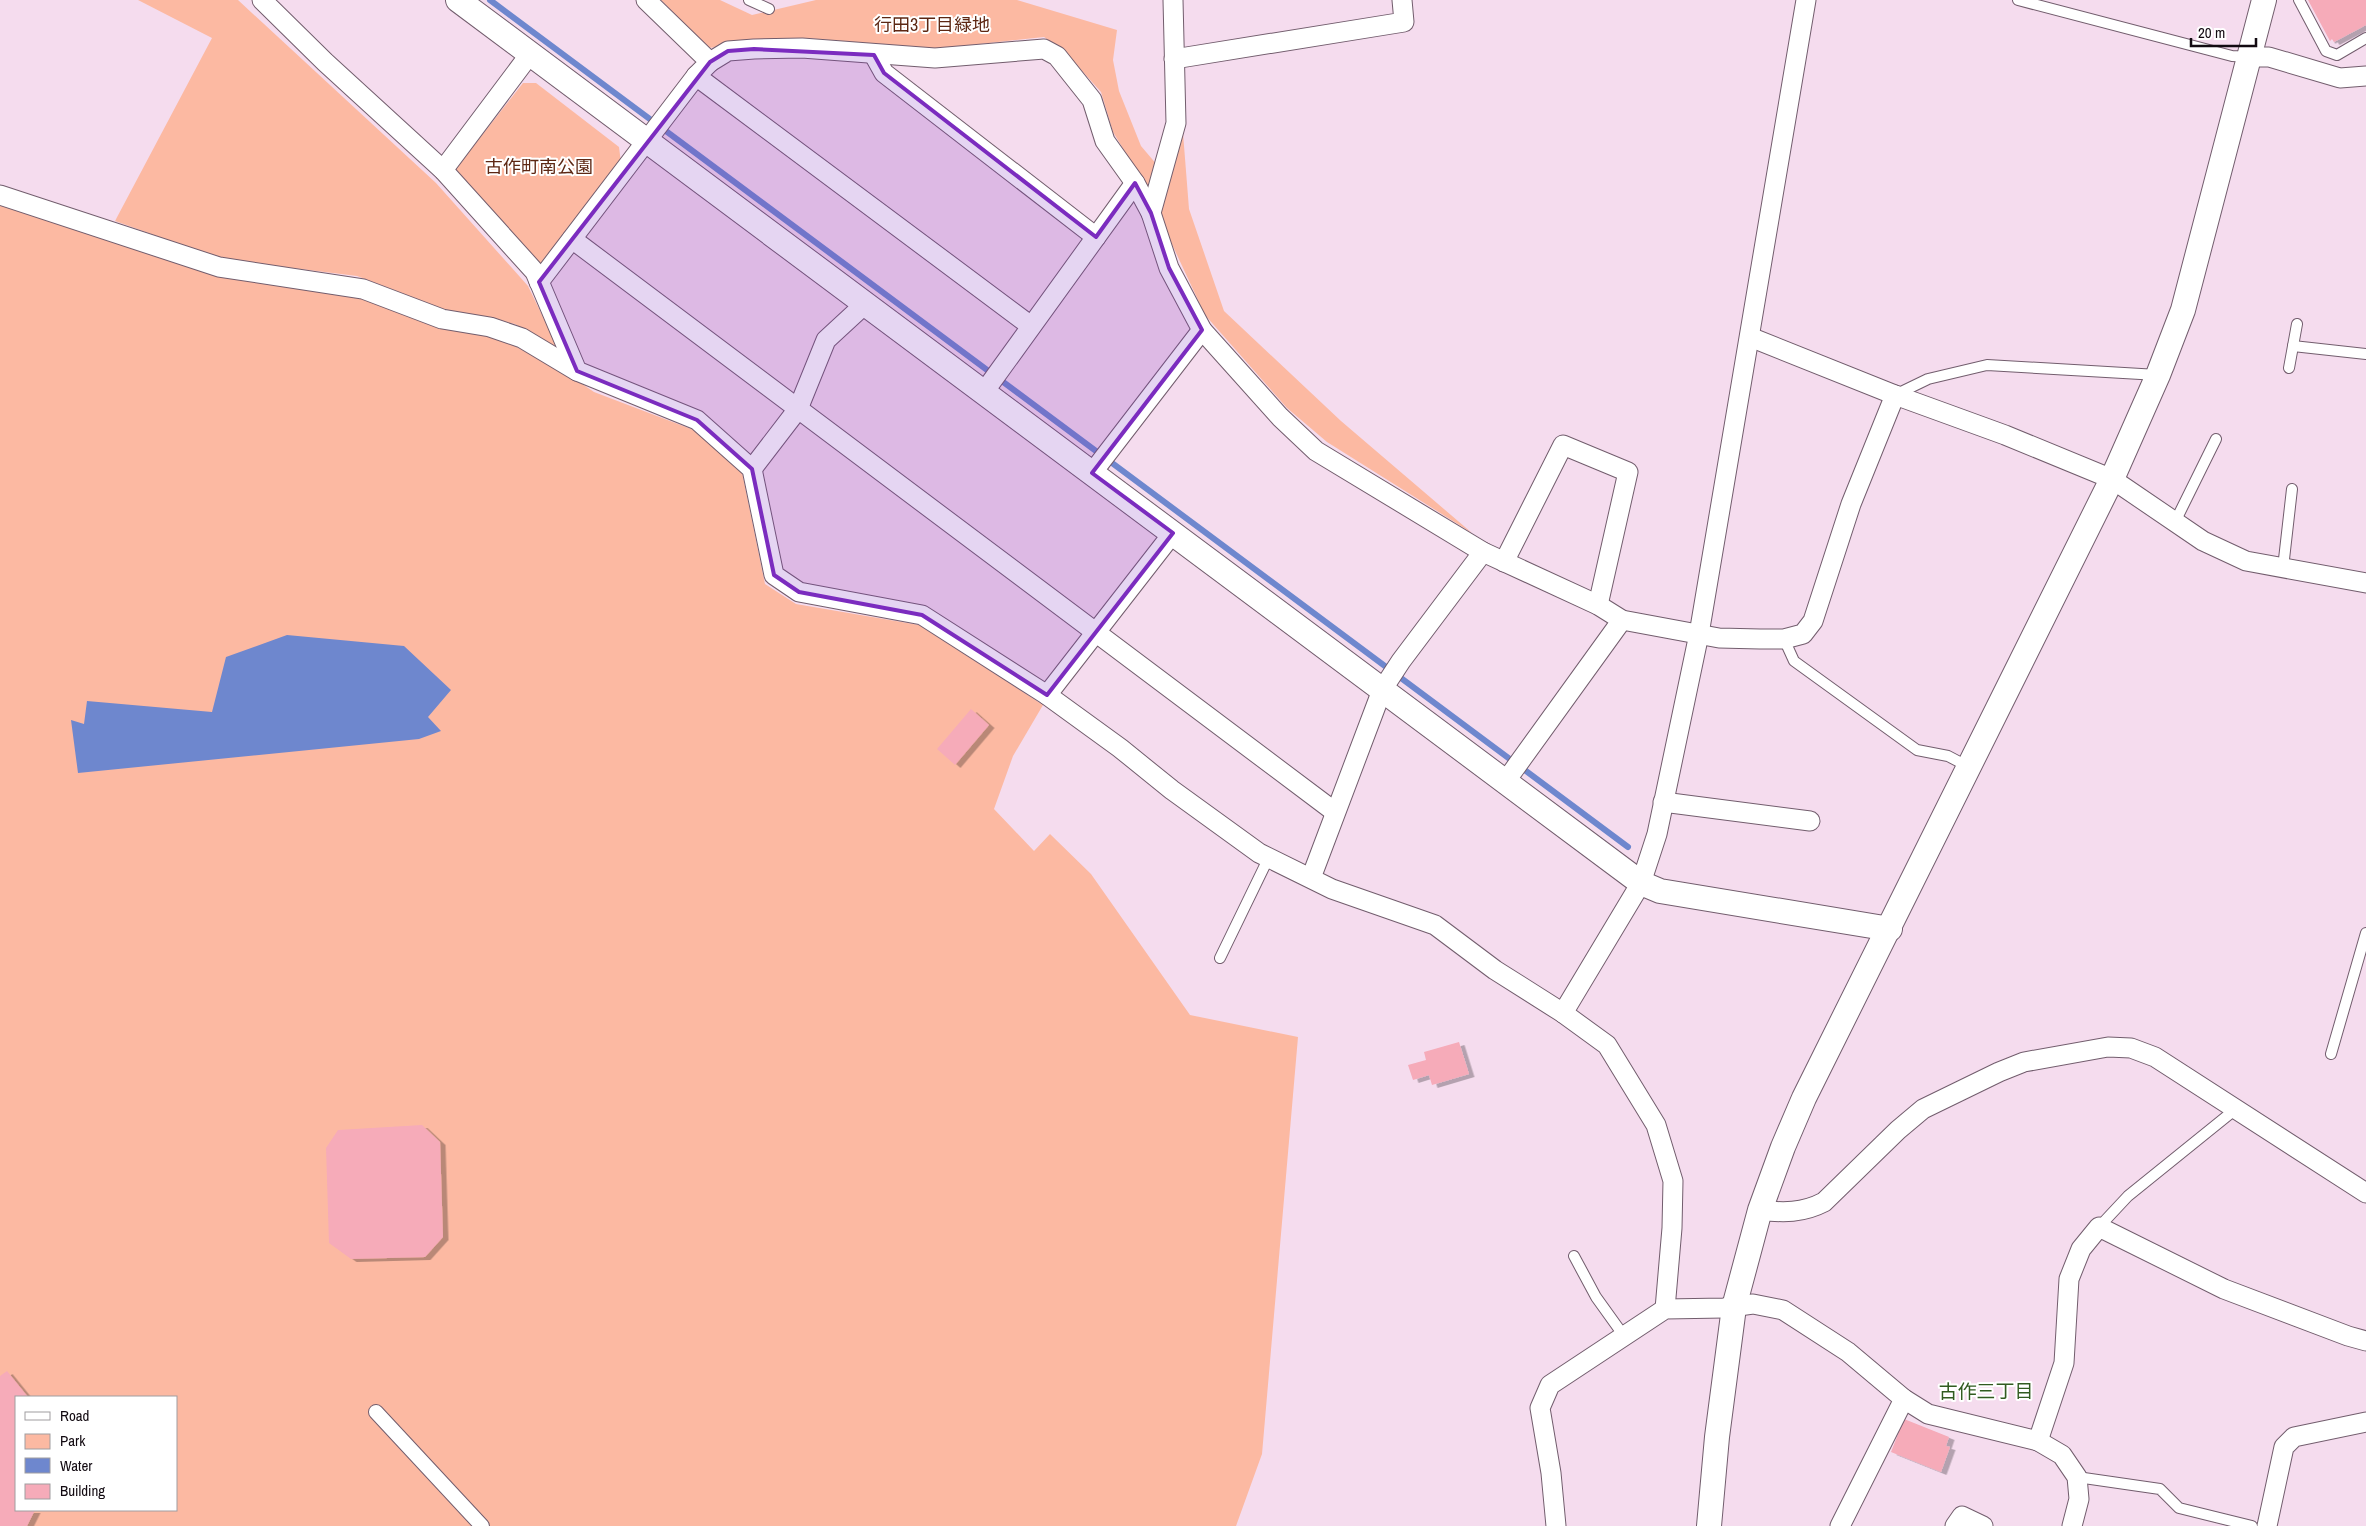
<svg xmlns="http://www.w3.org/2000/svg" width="2366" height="1526" viewBox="0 0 2366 1526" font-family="'Archivo Narrow','Noto Sans JP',sans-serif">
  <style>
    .green { fill: #fcb9a2; fill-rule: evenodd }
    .water { fill: #6e87ce }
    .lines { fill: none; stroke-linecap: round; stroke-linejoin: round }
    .stream { stroke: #6e87ce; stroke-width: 6 }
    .building { fill: #f6abb9; filter: url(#shadow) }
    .service-casing { stroke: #725d6d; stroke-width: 12 }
    .pedestrian-casing { stroke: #725d6d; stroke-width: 16 }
    .minor-casing { stroke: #725d6d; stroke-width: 21 }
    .tertiary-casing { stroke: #725d6d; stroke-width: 26 }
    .service { stroke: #fff; stroke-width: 10 }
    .pedestrian { stroke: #fff; stroke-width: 14 }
    .minor { stroke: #fff; stroke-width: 19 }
    .tertiary { stroke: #fff; stroke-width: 24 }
    .marked { fill: #7b2cbf; fill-opacity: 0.2; stroke: #7b2cbf; stroke-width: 4; stroke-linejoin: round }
    .labels { text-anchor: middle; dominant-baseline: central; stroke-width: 4; stroke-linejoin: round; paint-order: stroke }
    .park-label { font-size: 18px; fill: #5d2713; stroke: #fff }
    .neighbourhood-label { font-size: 19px; fill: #315b20; stroke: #fff }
  </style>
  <defs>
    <filter id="shadow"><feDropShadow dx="5.5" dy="3" stdDeviation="0" flood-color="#0004"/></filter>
  </defs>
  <rect width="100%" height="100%" fill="#f5dcee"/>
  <g class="green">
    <polygon points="138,0 238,0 436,183 528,286 560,352 515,324 443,309 357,276 221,259 115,221 212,38"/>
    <polygon points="661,0 720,0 752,15 816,0 1017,0 1117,30 1113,60 1119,91 1141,146 1169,179 1183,133 1189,209 1224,311 1341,421 1472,533 1327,442 1287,408 1205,315 1142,180 1113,132 1101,92 1065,52 1044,37 935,49 806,38 708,48"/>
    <polygon points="523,83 536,83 619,147 621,163 542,269 453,172"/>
    <path d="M0,204L363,298L490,333L566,373L594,392L699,432L742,472L765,584L796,604L919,625L1043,705L1013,756L994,809L1034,851L1050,834L1091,874L1190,1015L1298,1037L1262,1454L1236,1526H0ZM16,1397H176V1510H16Z"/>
  </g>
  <polygon class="water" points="287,635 404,646 451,690 428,717 441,731 419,739 78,773 71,720 84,724 87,701 212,712 226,657"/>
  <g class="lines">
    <polyline class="stream" points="490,0 1628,847"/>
  </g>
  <g class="building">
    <polygon points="2308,0 2366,0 2366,25 2334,42 2332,39 2330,41"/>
    <polygon points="971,709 989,725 955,765 937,749"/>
    <polygon points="1459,1042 1469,1074 1432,1085 1429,1075 1413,1080 1408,1065 1426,1060 1424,1052"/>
    <polygon points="422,1125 440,1142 443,1237 425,1257 351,1259 329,1243 326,1148 338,1130"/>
    <polygon points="7,1371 28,1397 16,1397 16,1510 35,1510 27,1526 0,1526 0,1376"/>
    <polygon points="1904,1419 1949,1437 1946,1446 1950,1447 1941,1472 1891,1452"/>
  </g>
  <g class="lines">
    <g class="service-casing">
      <g id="service">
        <polyline points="749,0 769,9"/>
        <polyline points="2018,0 2232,56 2250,57"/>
        <polyline points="2299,0 2326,51 2337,55 2366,38"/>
        <polyline points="2293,346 2366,354"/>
        <polyline points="2289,368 2297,324"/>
        <polyline points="1897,394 1928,379 1987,365 2158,375"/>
        <polyline points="2175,522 2216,439"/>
        <polyline points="2283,568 2292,489"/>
        <polyline points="1784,639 1794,661 1917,750 1948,756 1969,767"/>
        <polyline points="1220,958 1269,857"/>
        <polyline points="2331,1054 2366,933"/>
        <polyline points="2099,1227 2128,1196 2237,1108"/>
        <polyline points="1574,1256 1596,1297 1624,1336"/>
        <polyline points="2077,1477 2160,1489 2179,1508 2252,1526"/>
      </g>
    </g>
    <g class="pedestrian-casing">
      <polyline id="pedestrian" points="376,1412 482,1526"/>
    </g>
    <g class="minor-casing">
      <g id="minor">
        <polyline points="262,0 325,62 443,170 535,272 577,371 697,420 752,469 774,575 799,592 922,615 1047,695 1120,748 1172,790 1259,853 1332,889 1435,925 1495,970 1563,1013 1607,1045 1656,1125 1673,1181 1672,1228 1665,1309"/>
        <polyline points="874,55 884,73 1096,237"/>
        <polyline points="2251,57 2269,57 2340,78 2366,76"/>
        <polyline points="1174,59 1404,22 1402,0"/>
        <polyline points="710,62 728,51 754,49 802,48 935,58 1044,49 1057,56 1092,100 1105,141 1135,183 1151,213 1169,268 1202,330 1280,417 1316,451 1483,552 1598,605 1622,620 1719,638 1760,639 1784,639 1803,634 1813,621 1851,504 1895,395"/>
        <polyline points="696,76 1031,326"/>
        <polyline points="443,170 530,54"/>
        <polyline points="0,195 219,267 363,289 442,319 490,327 522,338 577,371"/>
        <polyline points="1151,213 1176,123 1173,0"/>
        <polyline points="572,239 1335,812"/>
        <polyline points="539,282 696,76 710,62 646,0"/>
        <polyline points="1750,337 1895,395 2005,435 2112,479 2203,541 2246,561 2366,583"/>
        <polyline points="984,392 1135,183"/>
        <polyline points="752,469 798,409 826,340 865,304"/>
        <polyline points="1092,473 1202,330"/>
        <polyline points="1504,562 1563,445 1628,472 1598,605"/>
        <polyline points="1047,695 1173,533"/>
        <polyline points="1505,782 1622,620"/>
        <polyline points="1663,802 1810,821"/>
        <polyline points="1311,878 1382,690 1401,661 1483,552"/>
        <polyline points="1563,1013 1641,883 1657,834 1699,634 1806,0"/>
        <path d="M1760,1210C1783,1213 1803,1213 1824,1202L1898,1130L1923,1109L1999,1072L2024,1062L2108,1047L2131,1048L2155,1057L2366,1193"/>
        <polyline points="2038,1441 2064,1363 2069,1279 2081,1249 2099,1227 2224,1289 2348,1336 2366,1341"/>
        <polyline points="1556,1526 1551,1473 1540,1408 1550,1385 1665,1309 1724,1308 1753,1304 1783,1310 1848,1352 1904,1399 1928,1414 2038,1441 2062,1455 2077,1477 2079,1499 2072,1526"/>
        <polyline points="1840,1526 1904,1399"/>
        <polyline points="1955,1526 1962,1516 1983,1526"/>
        <polyline points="2267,1526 2284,1447 2294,1437 2366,1422"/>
      </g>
    </g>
    <g class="tertiary-casing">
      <g id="tertiary">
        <polyline points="458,0 1641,883 1660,891 1890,929"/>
        <polyline points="1709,1526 1717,1437 1734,1307 1760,1210 1783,1147 1804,1098 2112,479 2158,375 2183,310 2264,0"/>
      </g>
    </g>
    <use href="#service" class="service"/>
    <use href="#pedestrian" class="pedestrian"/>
    <use href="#minor" class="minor"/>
    <use href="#tertiary" class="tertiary"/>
  </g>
  <path class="marked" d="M754,49L874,55L884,73L1096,237L1135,183L1151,213L1169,268L1202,330L1092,473L1173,533L1047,695L922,615L799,592L774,575L752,469L697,420L577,371L539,282L710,62L728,51Z"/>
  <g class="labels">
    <g class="park-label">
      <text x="932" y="24">行田3丁目緑地</text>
      <text x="539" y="166">古作町南公園</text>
    </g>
    <g class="neighbourhood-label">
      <text x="1986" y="1391">古作三丁目</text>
    </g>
  </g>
  <rect x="15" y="1396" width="162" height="115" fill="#ffffff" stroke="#a09da0"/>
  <rect x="25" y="1412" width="25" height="8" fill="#ffffff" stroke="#a09da0"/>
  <text x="60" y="1421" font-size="15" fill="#120a11">Road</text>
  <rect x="25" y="1434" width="25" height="15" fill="#fcb9a2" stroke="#a09da0"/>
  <text x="60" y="1446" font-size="15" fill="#120a11">Park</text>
  <rect x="25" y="1458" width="25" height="15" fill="#6e87ce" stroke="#a09da0"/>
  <text x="60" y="1471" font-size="15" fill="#120a11">Water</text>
  <rect x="25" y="1484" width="25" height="15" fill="#f6abb9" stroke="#a09da0"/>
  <text x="60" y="1496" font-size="15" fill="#120a11">Building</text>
  <path d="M2191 38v8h65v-8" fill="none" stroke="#120a11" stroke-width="2.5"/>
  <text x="2198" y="38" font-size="15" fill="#120a11" stroke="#ffffff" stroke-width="4" paint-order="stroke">20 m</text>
</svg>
